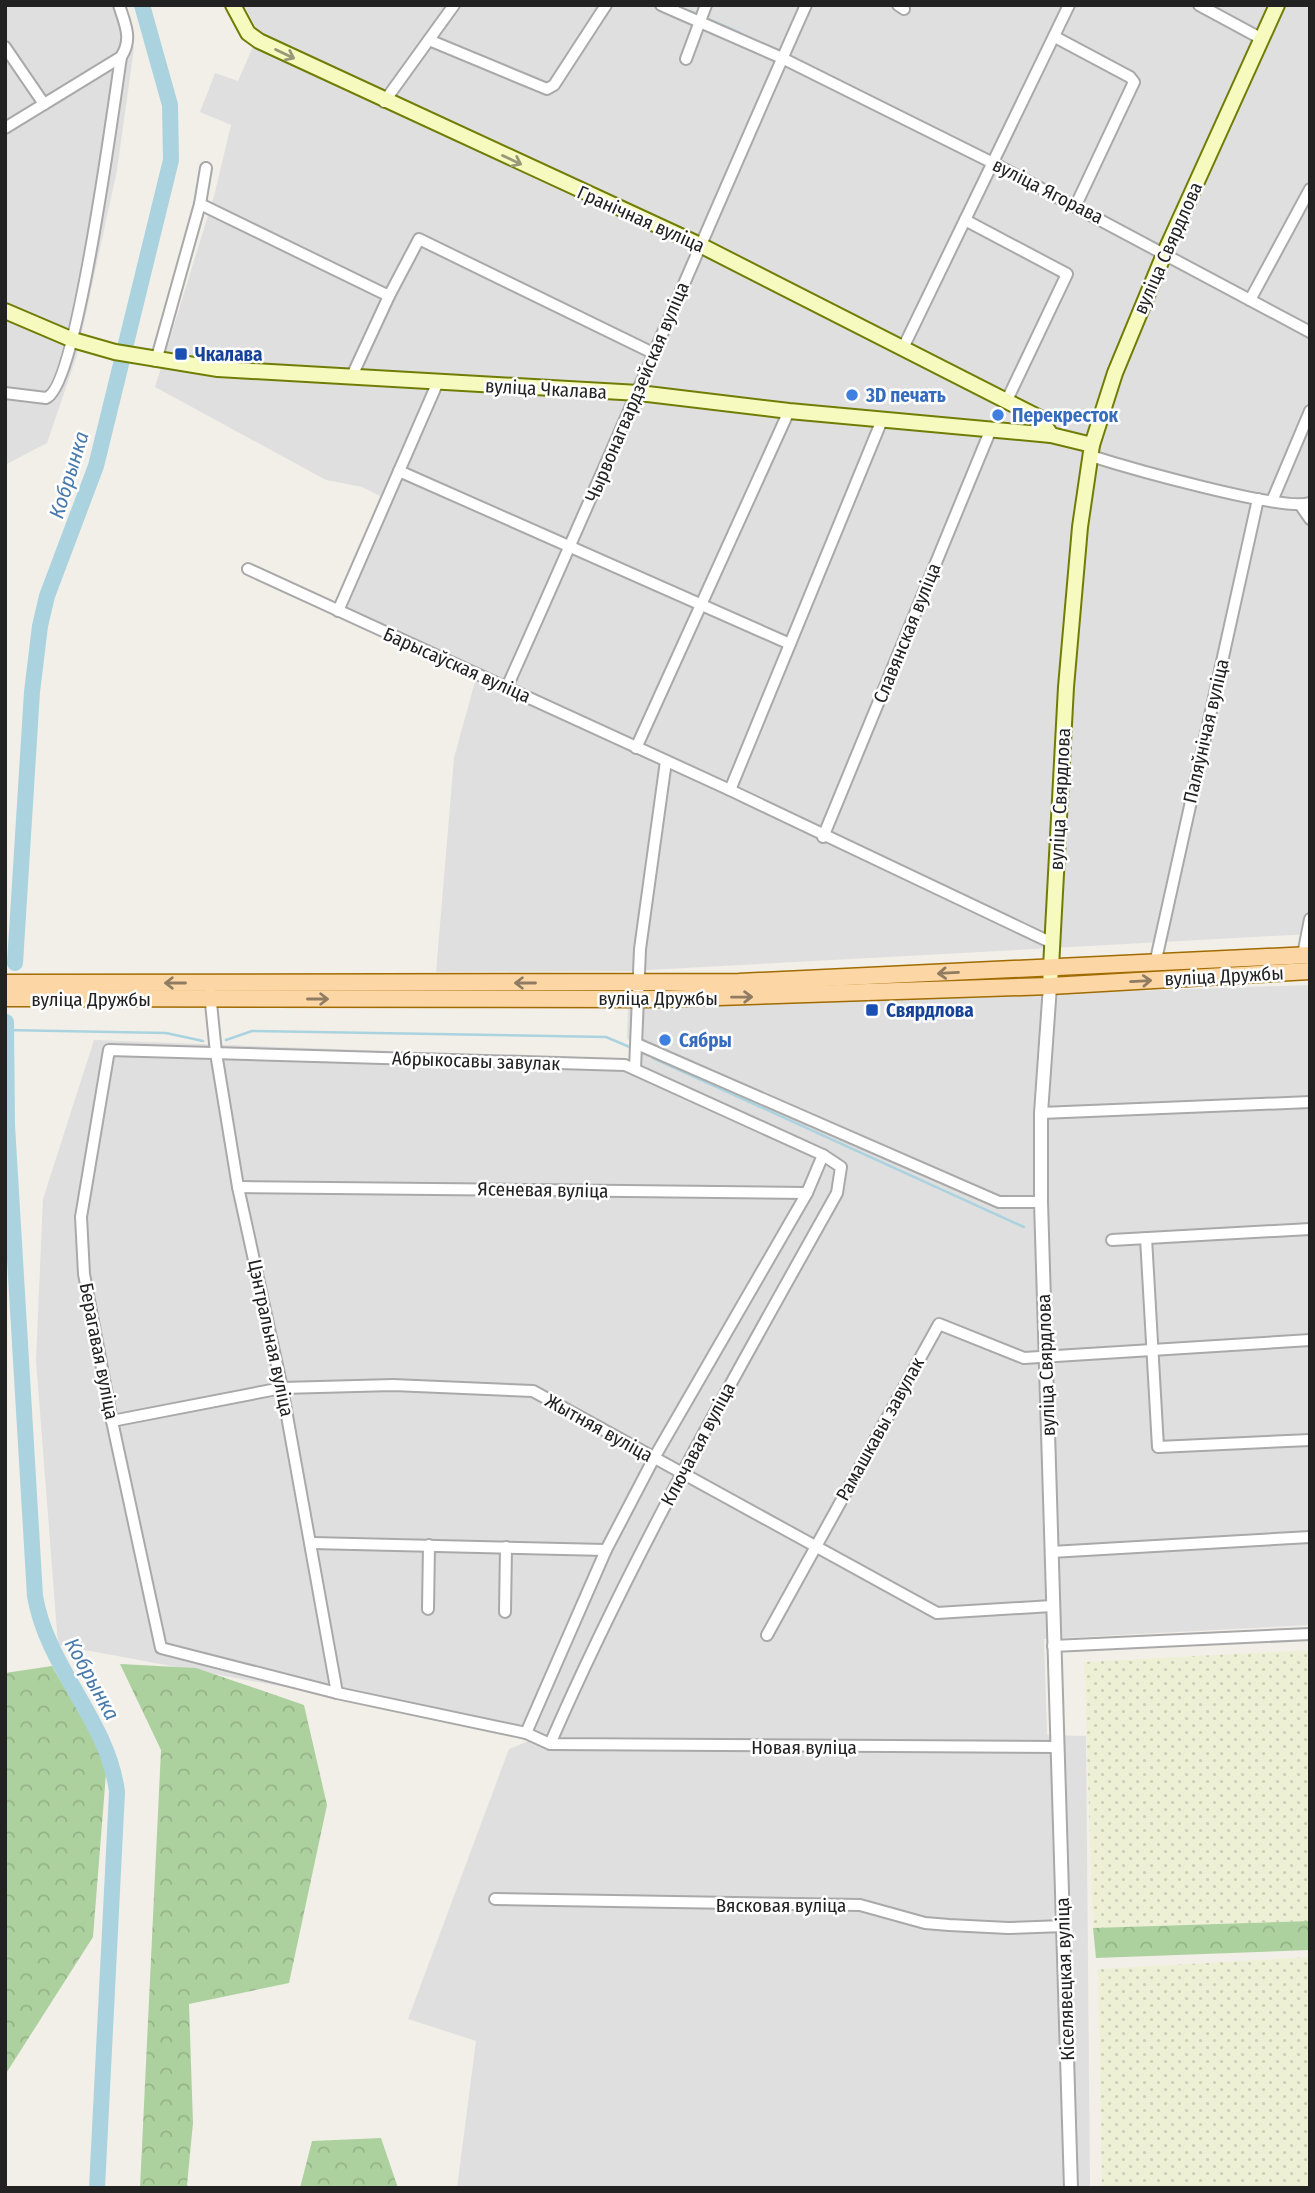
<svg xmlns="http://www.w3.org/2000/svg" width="1315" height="2193" viewBox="0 0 1315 2193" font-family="'Fira Sans Condensed',sans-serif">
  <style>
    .residential { fill: #e0dfdf }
    .farmland { fill: url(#farmland-dots) }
    .forest { fill: url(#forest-crowns) }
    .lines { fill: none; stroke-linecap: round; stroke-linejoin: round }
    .stream { stroke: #aad3df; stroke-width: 2.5 }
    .river { stroke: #aad3df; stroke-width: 16 }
    .minor-casing { stroke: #a9a9a9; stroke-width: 14 }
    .tertiary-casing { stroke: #a9a9a9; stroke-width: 16 }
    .secondary-casing { stroke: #707d05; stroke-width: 18 }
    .primary-casing { stroke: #a06b00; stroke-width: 19 }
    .minor { stroke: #fff; stroke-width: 10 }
    .tertiary { stroke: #fff; stroke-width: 12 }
    .secondary { stroke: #f7fabf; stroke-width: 14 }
    .primary { stroke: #fcd6a4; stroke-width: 16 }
    .oneway { stroke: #979978 }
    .oneway2 { stroke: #8f7c63 }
    .transit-dot { fill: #1a4fb4; stroke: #fff; stroke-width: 2.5 }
    .shop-dot { fill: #3f7fe0; stroke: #fff; stroke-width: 2.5 }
    .labels { text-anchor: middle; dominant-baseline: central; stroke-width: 5; stroke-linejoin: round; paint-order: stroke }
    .street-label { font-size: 19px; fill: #222; stroke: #fff }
    .transit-label { font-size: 19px; font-weight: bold; fill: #164399; stroke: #fff; text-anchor: start }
    .shop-label { font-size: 19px; font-weight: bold; fill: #366cbe; stroke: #fff; text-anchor: start }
    .water-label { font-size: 21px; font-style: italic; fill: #4a7aab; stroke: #fff }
  </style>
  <defs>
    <pattern id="farmland-dots" width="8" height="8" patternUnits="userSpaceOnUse" patternTransform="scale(1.75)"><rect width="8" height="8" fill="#eef0d5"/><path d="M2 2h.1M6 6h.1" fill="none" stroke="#ccceb7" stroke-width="1.8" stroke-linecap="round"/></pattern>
    <pattern id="forest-crowns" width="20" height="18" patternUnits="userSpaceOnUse" patternTransform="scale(1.75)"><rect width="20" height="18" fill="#add19e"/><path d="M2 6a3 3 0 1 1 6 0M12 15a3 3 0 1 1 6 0" fill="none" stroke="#95b388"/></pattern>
  </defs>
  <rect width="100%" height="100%" fill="#f2efe9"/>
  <g class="residential">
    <polygon points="5,5 123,5 134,48 117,170 77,355 47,443 5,465"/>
    <polygon points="244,5 1310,5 1310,934 630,971 436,972 454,758 479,667 347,609 390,501 362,487 326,480 155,387 214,196 231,125 200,112 215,73 238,81 259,33"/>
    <polygon points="1310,985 1310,1625 1044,1639 1047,1735 1086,1736 1090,2188 457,2188 476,2041 408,2019 509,1749 544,1735 58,1645 36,1360 43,1199 94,1040 633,1060 637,1045 627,1039 628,1008"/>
  </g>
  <g class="farmland">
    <polygon points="1310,1650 1310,1921 1093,1928 1084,1662"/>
    <polygon points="1310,1957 1310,2188 1102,2188 1098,1969"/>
  </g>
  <g class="forest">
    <polygon points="120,1664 196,1668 304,1705 327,1805 289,1983 189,2004 193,2123 187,2185 190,2188 140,2188 161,1750"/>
    <polygon points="52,1666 107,1761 93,1937 5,2075 5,1673"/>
    <polygon points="1310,1921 1310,1950 1096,1958 1093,1928"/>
    <polygon points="381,2138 398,2188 300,2188 312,2141"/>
  </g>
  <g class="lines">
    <g class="stream">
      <polyline points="677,7 694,13"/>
      <polyline points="708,19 740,33"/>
      <polyline points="5,1030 166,1033 203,1041"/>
      <polyline points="226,1040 252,1031 606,1037 632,1048"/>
      <polyline points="653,1058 1024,1227"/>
    </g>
    <g class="river">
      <polyline points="15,963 32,692 40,626 47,596 96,466 171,160 170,105 142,5"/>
      <path d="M6,1022L7,1125L35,1596C47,1668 108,1720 117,1792L97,2188"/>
    </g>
    <g class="minor-casing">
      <g id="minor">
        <polyline points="661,5 782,58 993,163 1310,332"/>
        <polyline points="898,5 904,9"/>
        <polyline points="1199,5 1262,39"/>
        <polyline points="1055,37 1130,77 1134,82 1076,205"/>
        <polyline points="429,40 547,89 554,85 606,5"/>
        <polyline points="5,47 44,104"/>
        <polyline points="686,59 706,5"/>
        <polyline points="384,102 454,5"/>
        <path d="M5,128L121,57C133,39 125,24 119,5"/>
        <polyline points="200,204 389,296 419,239 655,354"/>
        <polyline points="965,220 1067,274 1007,400"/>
        <polyline points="1250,300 1310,189"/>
        <polyline points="903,348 1069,5"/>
        <polyline points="156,361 200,204 206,168"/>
        <polyline points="351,378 389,296"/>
        <path d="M5,393L46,398C77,388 114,102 121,57"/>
        <path d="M1091,456C1126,467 1282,512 1310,503"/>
        <polyline points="399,471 790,644"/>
        <polyline points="1272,501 1310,411"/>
        <polyline points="1301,506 1310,519"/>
        <polyline points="248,569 730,790 1052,943"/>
        <polyline points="338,611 437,384"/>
        <path d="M507,687C609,461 705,232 806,5"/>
        <polyline points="636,748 789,411"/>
        <polyline points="730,790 882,420"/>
        <polyline points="823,837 991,429"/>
        <polyline points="1303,955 1310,919"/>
        <polyline points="1155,964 1258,499"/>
        <polyline points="210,993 216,1053 238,1187 282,1388 337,1693"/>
        <polyline points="637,1044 999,1202 1041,1202"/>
        <polyline points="635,1069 640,949 666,761"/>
        <polyline points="1041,1113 1310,1102"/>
        <polyline points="238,1187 807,1193 823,1155"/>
        <polyline points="1146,1238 1158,1447 1310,1440"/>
        <polyline points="1112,1240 1310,1229"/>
        <polyline points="112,1421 282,1388 393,1385 533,1391 937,1613 1052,1606"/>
        <polyline points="312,1543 606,1550"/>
        <polyline points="1051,1552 1310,1537"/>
        <polyline points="428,1609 429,1545"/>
        <polyline points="505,1612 506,1547"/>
        <polyline points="767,1635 939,1324 1024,1358 1310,1340"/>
        <polyline points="1053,1646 1310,1634"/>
        <polyline points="526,1733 606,1550 654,1458 807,1193"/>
        <path d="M550,1744C633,1553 736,1374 837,1193L841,1167L823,1155L625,1065L109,1050L81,1217L84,1274L112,1421L161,1648L337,1693L526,1733L550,1744L1057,1747"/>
        <polyline points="495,1899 860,1905 925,1923 949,1925 1008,1928 1064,1926"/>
      </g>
    </g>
    <g class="tertiary-casing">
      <polyline id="tertiary" points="1050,986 1041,1113 1041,1202 1071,2188"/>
    </g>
    <g class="secondary-casing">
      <g id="secondary">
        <polyline points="233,5 248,33 259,41 700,245 1040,418 1051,435"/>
        <polyline points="5,311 73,340 115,352 218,369 639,393 789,411 1051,435 1092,445"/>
        <polyline points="1050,986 1066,687 1080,527 1092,445 1115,373 1165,252 1277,5"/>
      </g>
    </g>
    <g class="primary-casing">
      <g id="primary">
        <polyline points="5,983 739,982 1310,955"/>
        <polyline points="5,998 657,999 1050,986 1310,971"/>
      </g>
    </g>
    <use href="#minor" class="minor"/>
    <use href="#tertiary" class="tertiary"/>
    <use href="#secondary" class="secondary"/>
    <use href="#primary" class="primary"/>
  </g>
  <defs><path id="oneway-shaft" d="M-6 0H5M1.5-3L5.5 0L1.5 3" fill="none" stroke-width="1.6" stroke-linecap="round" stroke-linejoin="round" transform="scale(1.75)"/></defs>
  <g class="oneway">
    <use href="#oneway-shaft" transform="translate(285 54) rotate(26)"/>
    <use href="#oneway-shaft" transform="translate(512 160) rotate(26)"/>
  </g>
  <g class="oneway2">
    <use href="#oneway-shaft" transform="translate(948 973) rotate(177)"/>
    <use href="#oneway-shaft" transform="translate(1141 981) rotate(-3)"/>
    <use href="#oneway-shaft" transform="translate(175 983) rotate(-180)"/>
    <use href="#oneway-shaft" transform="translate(525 983) rotate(180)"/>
    <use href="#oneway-shaft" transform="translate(742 997) rotate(-1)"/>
    <use href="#oneway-shaft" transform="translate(318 999)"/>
  </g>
  <g class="transit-dot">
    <rect x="174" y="347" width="14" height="14" rx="3.5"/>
    <rect x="865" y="1003" width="14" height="14" rx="3.5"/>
  </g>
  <g class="shop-dot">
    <circle cx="852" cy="395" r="7"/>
    <circle cx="998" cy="415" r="7"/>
    <circle cx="665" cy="1040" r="7"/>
  </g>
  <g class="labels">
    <g class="street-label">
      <text transform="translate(1048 191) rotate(27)">вуліца Ягорава</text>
      <text transform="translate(641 219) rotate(24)">Гранічная вуліца</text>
      <text transform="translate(1168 248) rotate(-66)">вуліца Свярдлова</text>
      <text transform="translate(546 389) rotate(3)">вуліца Чкалава</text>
      <text transform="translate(637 392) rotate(-67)">Чырвонагвардзейская вуліца</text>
      <text transform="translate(907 633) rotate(-68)">Славянская вуліца</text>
      <text transform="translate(457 665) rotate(24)">Барысаўская вуліца</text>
      <text transform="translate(1206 731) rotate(-77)">Паляўнічая вуліца</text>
      <text transform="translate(1060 799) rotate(-87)">вуліца Свярдлова</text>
      <text transform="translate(1224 976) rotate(-3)">вуліца Дружбы</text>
      <text x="658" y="998">вуліца Дружбы</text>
      <text x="91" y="999">вуліца Дружбы</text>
      <text transform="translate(476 1061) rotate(2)">Абрыкосавы завулак</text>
      <text transform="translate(543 1190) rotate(1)">Ясеневая вуліца</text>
      <text transform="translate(271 1338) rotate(78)">Цэнтральная вуліца</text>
      <text transform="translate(99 1351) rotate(79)">Берагавая вуліца</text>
      <text transform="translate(1046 1365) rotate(-92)">вуліца Свярдлова</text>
      <text transform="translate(599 1428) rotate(29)">Жытняя вуліца</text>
      <text transform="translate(880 1429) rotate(-61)">Рамашкавы завулак</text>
      <text transform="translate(698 1444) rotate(-62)">Ключавая вуліца</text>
      <text x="804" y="1747">Новая вуліца</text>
      <text x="781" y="1905">Вясковая вуліца</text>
      <text transform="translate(1065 1979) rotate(-92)">Кіселявецкая вуліца</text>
    </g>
    <g class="transit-label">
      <text x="195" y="354">Чкалава</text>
      <text x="886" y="1010">Свярдлова</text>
    </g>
    <g class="shop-label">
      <text x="866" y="395">3D печать</text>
      <text x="1012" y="415">Перекресток</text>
      <text x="679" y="1040">Сябры</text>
    </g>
    <g class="water-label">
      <text transform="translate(69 475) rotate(-73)">Кобрынка</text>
      <text transform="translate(92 1679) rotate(61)">Кобрынка</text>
    </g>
  </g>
  <rect width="1315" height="2193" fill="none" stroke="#222222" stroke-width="14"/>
</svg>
